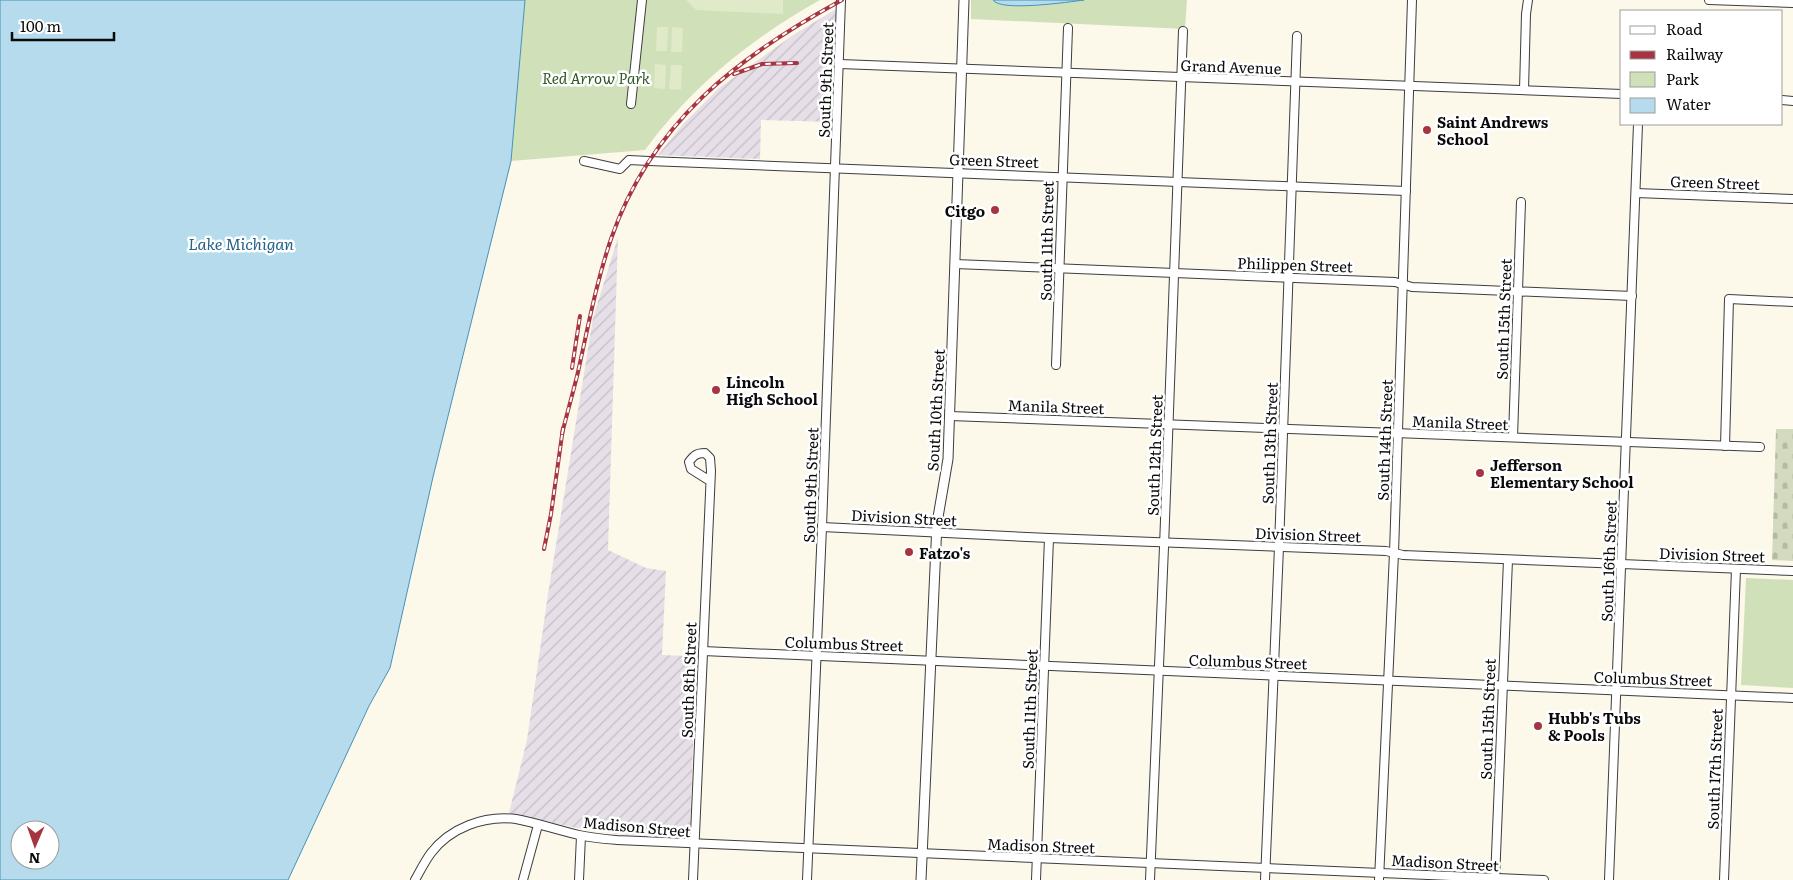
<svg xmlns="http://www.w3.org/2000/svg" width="1793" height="880" viewBox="0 0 1793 880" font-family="Literata,serif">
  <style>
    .industrial { fill: url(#industrial-furrows) }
    .cemetery { fill: url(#cemetery-stones) }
    .park { fill: #d0e1b9 }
    .pitch { fill: #e0eac9 }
    .water { fill: #b5dbed; stroke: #4692ba; fill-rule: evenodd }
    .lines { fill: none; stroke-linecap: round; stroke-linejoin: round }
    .minor-casing { stroke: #3d3d3d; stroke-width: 10 }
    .tertiary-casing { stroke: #3d3d3d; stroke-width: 11 }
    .minor { stroke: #fff; stroke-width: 8 }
    .tertiary { stroke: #fff; stroke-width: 9 }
    .rail-casing { stroke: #a73541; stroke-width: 4 }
    .rail { stroke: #fff; stroke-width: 2; stroke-dasharray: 5.5; stroke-linecap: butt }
    .poi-dot { fill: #a73541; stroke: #fff; stroke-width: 2 }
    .labels { text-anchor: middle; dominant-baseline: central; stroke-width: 5; stroke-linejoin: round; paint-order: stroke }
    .street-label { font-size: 15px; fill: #0a0a0a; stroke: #fff }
    .park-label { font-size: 15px; font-style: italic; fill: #315824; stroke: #fff }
    .poi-label { font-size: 15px; font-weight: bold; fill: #0a0a0a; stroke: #fff; text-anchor: start }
    .water-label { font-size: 16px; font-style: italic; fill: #25638a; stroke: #fff }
  </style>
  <defs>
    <pattern id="industrial-furrows" width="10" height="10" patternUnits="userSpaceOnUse" patternTransform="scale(1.25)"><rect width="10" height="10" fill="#e7dfe8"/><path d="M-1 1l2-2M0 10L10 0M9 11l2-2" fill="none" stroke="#c5bec6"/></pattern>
    <pattern id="cemetery-stones" width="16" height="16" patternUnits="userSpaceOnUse" patternTransform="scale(1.25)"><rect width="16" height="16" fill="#d3dabf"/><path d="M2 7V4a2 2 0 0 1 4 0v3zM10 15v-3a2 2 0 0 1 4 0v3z" fill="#b4baa3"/></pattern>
  </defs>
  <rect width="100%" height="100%" fill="#fcf8ea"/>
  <g class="industrial">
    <polygon points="836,9 832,122 761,120 760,159 658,155 684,123 719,88 793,35"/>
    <polygon points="618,237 608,550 646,568 666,571 662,655 689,656 692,654 695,655 696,658 690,834 688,837 683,838 618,834 572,827 509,813 527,740 548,594 593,318"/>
  </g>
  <polygon class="cemetery" points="1776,429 1793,429 1793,561 1772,560"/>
  <g class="park">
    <path d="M525,0H820C752,38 691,87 645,150L511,161Z"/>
    <polygon points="971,0 1187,0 1185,29 971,19"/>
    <polygon points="1746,578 1793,580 1793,688 1741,685"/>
  </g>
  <g class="pitch">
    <polygon points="686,0 783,0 783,14 696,10"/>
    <polygon points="657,27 668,27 667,51 656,51"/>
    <polygon points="672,27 683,28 682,52 671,52"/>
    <polygon points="655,64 666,65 665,89 654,88"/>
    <polygon points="671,65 682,65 681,90 669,89"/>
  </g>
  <g class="water">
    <path d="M0,0H525L511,161L433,477L390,668L369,706L288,880H0ZM20,830H50V860H20Z"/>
    <path d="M993,0H1084C1069,2 1000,12 993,0Z"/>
  </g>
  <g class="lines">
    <g class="minor-casing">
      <g id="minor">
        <polyline points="1709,0 1793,3"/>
        <polyline points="840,64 1622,94"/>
        <polyline points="1524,90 1526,14 1528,0"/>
        <polyline points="1782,100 1793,101"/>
        <polyline points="631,104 642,0"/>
        <polyline points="584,161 620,169 629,160 649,161 1406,191"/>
        <polyline points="1636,193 1793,199"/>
        <polyline points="955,264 1395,282 1412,287 1632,296"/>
        <polyline points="1056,365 1068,28"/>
        <polyline points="950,416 1760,447"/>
        <polyline points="1513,437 1521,202"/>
        <polyline points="1725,446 1729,299 1793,302"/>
        <polyline points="822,527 1049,538 1386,551 1403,555 1793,571"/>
        <polyline points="703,651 1793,698"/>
        <path d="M415,880C420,871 425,861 431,853C450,828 484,815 516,819C537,823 558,830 579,835C592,838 605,839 617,840L1544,880"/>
        <polyline points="523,880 538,825"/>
        <polyline points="579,880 581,836"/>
        <path d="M693,880L711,471L710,458L705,453C697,453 694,455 689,462L691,469L710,481"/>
        <polyline points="807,880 822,527 841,0"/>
        <polyline points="1036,880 1049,538"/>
        <polyline points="1150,880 1164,547 1183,31"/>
        <polyline points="1265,880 1279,547 1297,36"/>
        <polyline points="1379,880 1394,553 1412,0"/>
        <polyline points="1495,880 1508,560"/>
        <polyline points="1609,880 1638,124"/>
        <polyline points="1724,880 1736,569"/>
      </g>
    </g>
    <g class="tertiary-casing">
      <polyline id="tertiary" points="921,880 937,523 948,459 964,0"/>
    </g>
    <use href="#minor" class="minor"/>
    <use href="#tertiary" class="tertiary"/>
    <g class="rail-casing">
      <g id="rail">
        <polyline points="734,74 762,64 797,63"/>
        <polyline points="572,368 580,316"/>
        <path d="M562,434C567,413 573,393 578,372C588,327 596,283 611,239C651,123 737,57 842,0"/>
        <polyline points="544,549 551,514 563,428"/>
      </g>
    </g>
    <use href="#rail" class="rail"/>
  </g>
  <g class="poi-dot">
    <circle cx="1427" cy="130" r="5"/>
    <circle cx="995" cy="210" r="5"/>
    <circle cx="716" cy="390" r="5"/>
    <circle cx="1480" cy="473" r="5"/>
    <circle cx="909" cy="552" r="5"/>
    <circle cx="1538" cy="726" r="5"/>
  </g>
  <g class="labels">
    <g class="street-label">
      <text transform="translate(1231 66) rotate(2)">Grand Avenue</text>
      <text transform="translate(825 80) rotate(-88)">South 9th Street</text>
      <text transform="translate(994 160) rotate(2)">Green Street</text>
      <text transform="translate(1715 182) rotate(2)">Green Street</text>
      <text transform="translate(1046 241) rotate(-89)">South 11th Street</text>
      <text transform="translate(1295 264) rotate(2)">Philippen Street</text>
      <text transform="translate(1503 319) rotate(-88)">South 15th Street</text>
      <text transform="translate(1056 406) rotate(2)">Manila Street</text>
      <text transform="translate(935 410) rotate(-87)">South 10th Street</text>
      <text transform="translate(1460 422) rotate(2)">Manila Street</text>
      <text transform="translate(1384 440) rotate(-88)">South 14th Street</text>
      <text transform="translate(1269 443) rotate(-88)">South 13th Street</text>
      <text transform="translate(1154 455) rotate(-88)">South 12th Street</text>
      <text transform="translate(810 485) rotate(-88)">South 9th Street</text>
      <text transform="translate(904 517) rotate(3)">Division Street</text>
      <text transform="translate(1308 534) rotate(2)">Division Street</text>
      <text transform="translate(1712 554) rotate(2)">Division Street</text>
      <text transform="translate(1608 561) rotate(-88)">South 16th Street</text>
      <text transform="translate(844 643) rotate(2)">Columbus Street</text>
      <text transform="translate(1248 661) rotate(2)">Columbus Street</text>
      <text transform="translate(1653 678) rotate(2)">Columbus Street</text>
      <text transform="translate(688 680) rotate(-88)">South 8th Street</text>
      <text transform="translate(1029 709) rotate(-88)">South 11th Street</text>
      <text transform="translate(1487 719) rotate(-88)">South 15th Street</text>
      <text transform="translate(1714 769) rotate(-88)">South 17th Street</text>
      <text transform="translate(637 826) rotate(5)">Madison Street</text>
      <text transform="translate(1041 845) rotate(2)">Madison Street</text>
      <text transform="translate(1445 862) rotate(3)">Madison Street</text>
    </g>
    <g class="park-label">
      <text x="596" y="77">Red Arrow Park</text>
    </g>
    <g class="poi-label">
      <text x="1437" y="121">Saint Andrews<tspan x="1437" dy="17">School</tspan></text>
      <text x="985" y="210" text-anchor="end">Citgo</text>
      <text x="726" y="381">Lincoln<tspan x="726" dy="17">High School</tspan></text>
      <text x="1490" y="464">Jefferson<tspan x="1490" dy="17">Elementary School</tspan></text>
      <text x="919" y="552">Fatzo's</text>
      <text x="1548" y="717">Hubb's Tubs<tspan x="1548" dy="17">&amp; Pools</tspan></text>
    </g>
    <g class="water-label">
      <text x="241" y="243">Lake Michigan</text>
    </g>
  </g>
  <rect x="1620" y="10" width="162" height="115" fill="#ffffff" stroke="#9d9d9d"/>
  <rect x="1630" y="26" width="25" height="8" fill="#ffffff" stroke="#9d9d9d"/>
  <text x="1666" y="35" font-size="15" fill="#0a0a0a">Road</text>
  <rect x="1630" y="51" width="25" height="8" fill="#a73541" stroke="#9d9d9d"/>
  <text x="1666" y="60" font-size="15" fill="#0a0a0a">Railway</text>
  <rect x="1630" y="72" width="25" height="15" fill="#d0e1b9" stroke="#9d9d9d"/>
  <text x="1666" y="85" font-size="15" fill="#0a0a0a">Park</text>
  <rect x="1630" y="98" width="25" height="15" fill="#b5dbed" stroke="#9d9d9d"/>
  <text x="1666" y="110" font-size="15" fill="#0a0a0a">Water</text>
  <g transform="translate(35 845) rotate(182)"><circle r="24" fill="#ffffff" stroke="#9d9d9d"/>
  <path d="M0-4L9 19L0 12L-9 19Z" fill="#a73541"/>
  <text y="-8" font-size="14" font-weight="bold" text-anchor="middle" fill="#0a0a0a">N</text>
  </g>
  <path d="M12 32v8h102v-8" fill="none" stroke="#0a0a0a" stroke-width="2.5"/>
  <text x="20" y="32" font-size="15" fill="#0a0a0a" stroke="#ffffff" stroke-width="4" paint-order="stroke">100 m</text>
</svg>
